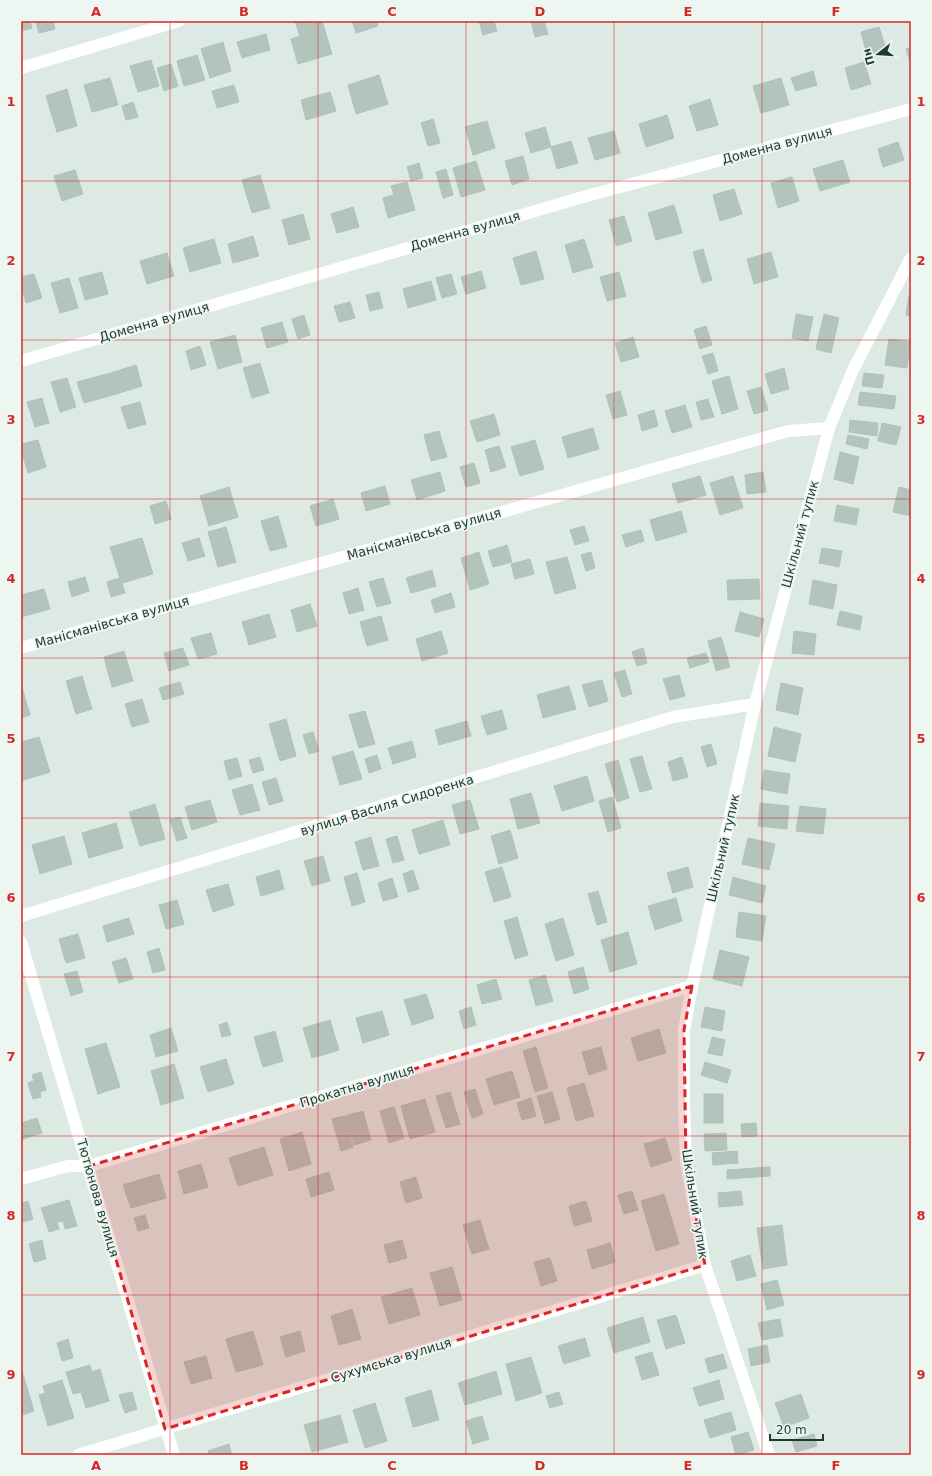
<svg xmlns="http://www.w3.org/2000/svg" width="932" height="1476" viewBox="0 0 932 1476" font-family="'DejaVu Sans',sans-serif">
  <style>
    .building { fill: #b2c4bc; stroke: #afc3ba }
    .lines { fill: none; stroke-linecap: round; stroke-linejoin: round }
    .minor { stroke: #fff; stroke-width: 12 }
    .tertiary { stroke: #fff; stroke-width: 12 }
    .marked { fill: #d62828; fill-opacity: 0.2; stroke: #d62828; stroke-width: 3; stroke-dasharray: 8 5; stroke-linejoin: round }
    .grid { fill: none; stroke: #d62828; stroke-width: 1; stroke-opacity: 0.55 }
    .labels { text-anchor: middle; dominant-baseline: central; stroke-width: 3.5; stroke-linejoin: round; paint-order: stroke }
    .street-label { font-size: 13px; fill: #1e3930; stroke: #edf6f1 }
    .neatline { fill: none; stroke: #d62828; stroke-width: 1.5 }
    .grid-label { font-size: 13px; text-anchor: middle; font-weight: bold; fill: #d62828 }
  </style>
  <rect width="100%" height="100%" fill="#ddeae3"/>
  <g class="building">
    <polygon points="21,21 30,21 32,28 21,31"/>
    <polygon points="39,21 53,21 55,29 39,33 36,22"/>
    <polygon points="295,21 322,21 332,54 298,64 291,39 300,36"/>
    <polygon points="352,21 377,21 378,26 356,33"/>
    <polygon points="479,21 494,21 497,31 483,35"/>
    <polygon points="531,21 544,21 548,34 535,37"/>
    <polygon points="879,27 887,52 868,58 861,32"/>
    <polygon points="266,34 270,50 242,58 237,42"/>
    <polygon points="223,42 231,71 210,78 201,49"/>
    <polygon points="911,48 911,65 906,49"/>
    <polygon points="197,55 205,80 184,86 177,61"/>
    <polygon points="151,60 159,86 138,92 130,66"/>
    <polygon points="864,62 871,84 851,90 845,68"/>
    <polygon points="171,64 178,86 164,91 157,68"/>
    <polygon points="813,71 817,85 796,91 791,78"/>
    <polygon points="379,75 388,104 356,114 348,85"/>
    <polygon points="110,78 118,105 92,112 84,85"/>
    <polygon points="781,78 789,105 761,113 753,86"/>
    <polygon points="234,85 239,102 217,108 212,91"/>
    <polygon points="67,89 77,126 57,132 46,96"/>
    <polygon points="330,92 336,111 306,120 301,100"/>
    <polygon points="710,99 718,125 697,131 689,106"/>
    <polygon points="133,102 138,117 126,120 122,106"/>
    <polygon points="667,115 674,138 646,147 639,124"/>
    <polygon points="433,119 440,143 428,146 421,123"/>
    <polygon points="487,121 495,148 473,155 465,127"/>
    <polygon points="545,127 551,147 531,153 525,133"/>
    <polygon points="614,131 620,153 595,160 588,138"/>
    <polygon points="571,141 578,163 557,169 551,147"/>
    <polygon points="898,142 904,160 883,167 878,149"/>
    <polygon points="523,156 529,179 512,185 505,161"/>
    <polygon points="843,160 850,182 820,191 813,169"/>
    <polygon points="476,161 485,190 461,197 453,168"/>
    <polygon points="419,163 423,178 411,181 407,167"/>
    <polygon points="446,169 453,195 443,198 436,172"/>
    <polygon points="75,170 83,194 62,201 54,176"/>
    <polygon points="260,175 270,208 252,213 242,180"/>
    <polygon points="792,177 799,201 778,208 771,183"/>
    <polygon points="407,182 415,210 388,218 383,198 394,195 391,186"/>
    <polygon points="734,189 742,214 720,221 713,195"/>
    <polygon points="674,205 682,233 656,240 648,213"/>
    <polygon points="353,207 359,227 337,233 331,214"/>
    <polygon points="303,214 310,239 289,245 282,220"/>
    <polygon points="624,216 632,241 616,246 609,220"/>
    <polygon points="253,236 259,256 233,263 228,244"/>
    <polygon points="214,239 221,263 190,272 183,248"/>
    <polygon points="584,239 593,267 573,273 565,245"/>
    <polygon points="703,249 712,280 702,283 693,252"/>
    <polygon points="536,251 544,279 521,285 513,258"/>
    <polygon points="771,252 778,277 754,284 747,259"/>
    <polygon points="167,253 174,276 147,284 140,261"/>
    <polygon points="481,271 486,288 466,294 461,277"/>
    <polygon points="102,272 108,294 85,300 79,278"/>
    <polygon points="619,272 626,296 607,301 600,277"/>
    <polygon points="34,274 42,298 26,303 21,285 21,277"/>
    <polygon points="451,274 457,294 442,298 436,278"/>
    <polygon points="69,278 78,308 60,313 51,283"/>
    <polygon points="431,281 436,300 408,308 403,289"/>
    <polygon points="379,292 383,308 370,311 366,295"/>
    <polygon points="909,295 911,296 911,316 906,315"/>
    <polygon points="350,302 355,318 339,322 334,306"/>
    <polygon points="796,314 813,317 808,341 792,338"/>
    <polygon points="824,314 839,318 831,353 816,349"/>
    <polygon points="304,315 310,335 298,339 292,319"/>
    <polygon points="282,322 288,342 267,348 261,328"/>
    <polygon points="706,326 712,345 700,349 694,330"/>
    <polygon points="235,335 242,362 218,369 210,342"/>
    <polygon points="633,337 639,357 621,362 615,343"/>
    <polygon points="889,339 911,342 907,368 885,365"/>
    <polygon points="200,346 206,365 191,370 186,351"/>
    <polygon points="713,353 718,371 708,374 702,356"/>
    <polygon points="260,363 269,393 252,398 243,368"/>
    <polygon points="136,365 142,386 113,395 107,374"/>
    <polygon points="784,368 789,389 771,394 765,374"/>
    <polygon points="864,373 884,375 882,388 862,386"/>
    <polygon points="107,374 113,395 84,403 77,382"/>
    <polygon points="729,376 738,409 722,414 712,381"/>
    <polygon points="67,378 76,407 60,412 51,382"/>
    <polygon points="761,387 768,410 754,414 747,391"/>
    <polygon points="620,391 627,415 613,419 606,395"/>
    <polygon points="860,392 896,396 894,409 858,405"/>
    <polygon points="42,398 49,423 35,427 27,402"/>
    <polygon points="708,399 714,417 701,420 696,402"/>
    <polygon points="140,402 146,424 128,429 121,407"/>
    <polygon points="685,405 692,427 672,433 665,411"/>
    <polygon points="654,410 658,426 642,431 638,415"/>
    <polygon points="494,414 500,435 477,442 470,421"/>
    <polygon points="850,420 878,423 877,436 849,432"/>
    <polygon points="882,423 901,427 896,445 878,441"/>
    <polygon points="593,428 599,449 568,458 562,437"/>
    <polygon points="439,431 447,457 431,461 424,435"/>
    <polygon points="848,435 869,439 867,449 846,444"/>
    <polygon points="38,440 46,467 28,473 21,449 21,444"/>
    <polygon points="535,440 544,469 520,476 511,447"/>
    <polygon points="499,446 506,467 491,472 485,450"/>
    <polygon points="840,452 859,457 853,484 834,479"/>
    <polygon points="474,463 480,483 466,487 460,467"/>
    <polygon points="440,472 445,491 417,500 411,480"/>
    <polygon points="763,472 766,492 747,494 745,475"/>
    <polygon points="700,476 706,495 678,503 672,484"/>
    <polygon points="733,476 743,508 720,515 710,483"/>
    <polygon points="385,486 390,504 366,511 361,493"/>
    <polygon points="229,487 238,517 209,526 200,496"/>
    <polygon points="899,487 911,490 911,516 893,512"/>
    <polygon points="333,499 339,519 316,526 310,506"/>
    <polygon points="166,501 171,519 155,524 150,506"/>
    <polygon points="837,505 859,509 856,525 834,521"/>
    <polygon points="681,511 687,532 656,541 650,520"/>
    <polygon points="278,516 287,547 270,551 261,521"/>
    <polygon points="584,526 589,541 575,545 570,530"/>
    <polygon points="226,527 236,562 218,567 208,532"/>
    <polygon points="641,530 644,541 626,547 622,535"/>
    <polygon points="142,538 153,574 122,583 125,593 111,597 107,582 120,578 110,547"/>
    <polygon points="199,538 205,556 188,561 182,543"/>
    <polygon points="507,545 512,562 493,567 488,551"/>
    <polygon points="822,548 842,551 839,567 819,563"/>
    <polygon points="479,552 489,584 470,590 461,558"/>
    <polygon points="591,552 595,568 586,571 581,555"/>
    <polygon points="567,557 576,588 555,594 546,562"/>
    <polygon points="530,559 534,574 515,579 511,564"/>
    <polygon points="432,570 436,586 411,593 406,578"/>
    <polygon points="85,577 89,591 72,597 68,582"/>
    <polygon points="383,578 391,603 377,607 369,582"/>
    <polygon points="759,579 760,599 728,600 727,580"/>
    <polygon points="813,580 837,585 833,609 809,604"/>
    <polygon points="358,588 364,610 349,614 343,593"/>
    <polygon points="44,589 50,609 21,617 21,595"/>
    <polygon points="451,593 455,607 435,613 431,600"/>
    <polygon points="310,604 317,626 297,632 291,610"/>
    <polygon points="840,611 862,616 860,630 837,625"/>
    <polygon points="740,612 764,619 759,637 735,631"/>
    <polygon points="269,614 276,637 249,645 242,622"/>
    <polygon points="381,616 388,640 367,646 360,622"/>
    <polygon points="441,631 448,653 422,661 416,639"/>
    <polygon points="794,631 816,634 814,655 792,653"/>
    <polygon points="211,633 217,654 198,659 191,638"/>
    <polygon points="721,637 730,667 716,671 708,641"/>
    <polygon points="183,648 189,665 169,671 164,653"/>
    <polygon points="643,648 647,663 637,666 632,652"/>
    <polygon points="124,651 133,681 112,687 104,657"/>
    <polygon points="706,653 709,662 690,668 687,658"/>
    <polygon points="625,670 632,694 622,697 614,673"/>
    <polygon points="679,675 685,696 670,700 663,679"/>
    <polygon points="82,676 92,709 76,714 66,681"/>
    <polygon points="602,680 608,701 589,707 582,685"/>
    <polygon points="180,682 184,694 163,700 159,688"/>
    <polygon points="781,683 803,688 798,715 776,710"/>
    <polygon points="21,684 30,715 21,718"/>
    <polygon points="569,686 576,709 543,718 537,695"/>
    <polygon points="142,699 149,722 132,727 125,704"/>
    <polygon points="502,710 507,729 487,735 481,716"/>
    <polygon points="365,711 375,744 359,748 349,715"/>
    <polygon points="286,719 296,756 280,761 269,724"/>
    <polygon points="467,721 471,736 439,745 435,730"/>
    <polygon points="774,727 801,734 795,762 768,756"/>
    <polygon points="313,732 319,751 309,754 303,735"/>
    <polygon points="39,737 50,772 21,781 21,742"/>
    <polygon points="412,741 416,757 393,764 388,748"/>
    <polygon points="711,744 717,764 707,767 701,747"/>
    <polygon points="353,751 362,779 340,785 332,757"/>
    <polygon points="377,755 381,769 369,773 365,759"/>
    <polygon points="642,756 652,789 640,792 630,759"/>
    <polygon points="260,757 264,770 253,773 249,760"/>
    <polygon points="682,757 688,777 673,781 668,762"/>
    <polygon points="237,758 242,776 229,780 224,761"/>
    <polygon points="618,760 629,798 617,802 605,764"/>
    <polygon points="764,770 790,774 787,794 761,789"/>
    <polygon points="587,776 594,801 562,811 554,786"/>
    <polygon points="276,778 283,801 269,805 262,782"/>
    <polygon points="252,784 260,810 240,815 232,790"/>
    <polygon points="531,793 540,823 518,829 510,799"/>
    <polygon points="612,797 621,828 608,832 599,801"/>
    <polygon points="210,800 217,822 192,830 185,807"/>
    <polygon points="470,800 479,829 460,834 452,805"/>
    <polygon points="760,803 789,806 787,829 758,826"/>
    <polygon points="155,804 165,839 140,846 129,812"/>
    <polygon points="800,806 826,809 823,834 796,831"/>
    <polygon points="180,817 187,838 177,841 170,820"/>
    <polygon points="443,820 450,845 419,854 412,830"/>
    <polygon points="116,823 123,848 89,858 82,833"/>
    <polygon points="510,830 518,858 499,864 491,836"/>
    <polygon points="64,836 72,864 40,874 32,845"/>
    <polygon points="397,836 404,860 393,863 386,839"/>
    <polygon points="371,837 379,866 363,870 355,842"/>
    <polygon points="748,838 775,844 769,870 742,864"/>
    <polygon points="323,856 330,881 312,886 304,861"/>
    <polygon points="502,867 511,897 494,902 485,872"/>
    <polygon points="688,867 693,887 673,893 667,873"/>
    <polygon points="279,870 284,889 261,896 256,877"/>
    <polygon points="413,870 419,889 408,892 403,874"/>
    <polygon points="357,873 365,902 352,906 344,877"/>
    <polygon points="733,877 766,886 762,903 729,895"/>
    <polygon points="392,878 398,897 383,901 378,883"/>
    <polygon points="228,884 234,905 213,912 206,890"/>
    <polygon points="598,891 607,922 597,925 588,894"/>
    <polygon points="676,898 682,921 655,930 648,906"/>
    <polygon points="177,900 184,924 166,929 159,905"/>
    <polygon points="739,912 766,916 762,941 736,937"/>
    <polygon points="517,917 528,955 515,959 504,921"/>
    <polygon points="129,918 134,934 107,942 103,926"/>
    <polygon points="563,918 574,955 556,961 545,924"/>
    <polygon points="628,932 637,964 610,972 601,940"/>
    <polygon points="78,934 85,958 66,963 59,939"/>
    <polygon points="159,948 165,970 153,973 147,952"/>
    <polygon points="720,950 749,957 742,986 713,979"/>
    <polygon points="126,958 133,979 119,983 112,962"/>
    <polygon points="583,967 589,989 574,994 568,972"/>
    <polygon points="77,971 83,992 71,996 64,974"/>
    <polygon points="545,975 553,1001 536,1006 529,980"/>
    <polygon points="496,979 502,999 482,1004 477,985"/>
    <polygon points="426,994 434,1018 412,1025 404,1000"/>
    <polygon points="471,1007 476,1025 464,1029 459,1011"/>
    <polygon points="705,1007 725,1011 722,1031 701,1027"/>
    <polygon points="382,1011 389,1035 363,1043 356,1018"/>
    <polygon points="330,1020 339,1050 312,1058 303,1028"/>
    <polygon points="227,1022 231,1035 222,1037 219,1025"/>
    <polygon points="171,1028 178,1051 156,1057 150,1035"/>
    <polygon points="659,1029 666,1053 638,1061 631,1038"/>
    <polygon points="275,1031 283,1061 263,1067 254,1037"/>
    <polygon points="712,1037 725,1040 722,1056 708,1053"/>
    <polygon points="106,1043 120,1087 98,1094 85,1049"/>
    <polygon points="536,1047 548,1088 535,1092 523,1051"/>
    <polygon points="601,1047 607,1069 589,1075 582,1052"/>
    <polygon points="226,1059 234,1084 208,1092 200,1067"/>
    <polygon points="705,1062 731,1070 727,1083 701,1075"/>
    <polygon points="174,1064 184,1098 161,1105 151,1071"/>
    <polygon points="512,1071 520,1097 494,1105 486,1079"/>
    <polygon points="41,1072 46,1090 40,1092 41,1097 33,1099 28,1083 34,1081 32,1075"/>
    <polygon points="584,1083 594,1116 576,1121 567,1088"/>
    <polygon points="475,1089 483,1114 472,1118 464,1092"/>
    <polygon points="450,1092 460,1124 446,1128 436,1096"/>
    <polygon points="552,1092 560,1119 545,1124 537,1096"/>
    <rect x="704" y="1094" width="19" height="29"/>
    <polygon points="531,1098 536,1116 522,1120 517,1103"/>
    <polygon points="425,1099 435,1132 410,1139 401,1106"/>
    <polygon points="394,1107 404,1138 389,1143 380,1111"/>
    <polygon points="363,1111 371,1140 354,1145 345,1116"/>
    <polygon points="344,1116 353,1147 341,1151 332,1119"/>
    <polygon points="37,1118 42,1133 21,1140 21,1123"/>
    <polygon points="756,1123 757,1136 742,1137 741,1124"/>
    <polygon points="302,1132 311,1164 289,1171 280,1139"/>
    <polygon points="726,1133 727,1150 705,1151 704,1134"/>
    <polygon points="665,1138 672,1160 651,1167 644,1144"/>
    <polygon points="264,1147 273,1175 238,1186 229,1158"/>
    <polygon points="737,1151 738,1163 713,1165 712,1153"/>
    <polygon points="201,1164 208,1187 184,1194 178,1171"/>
    <polygon points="770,1167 770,1176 727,1179 727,1170"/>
    <polygon points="329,1172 334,1190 311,1197 306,1179"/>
    <polygon points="159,1174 166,1198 131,1208 123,1185"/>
    <polygon points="416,1177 422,1198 406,1203 400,1182"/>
    <polygon points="632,1191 638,1210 624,1214 618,1195"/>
    <polygon points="741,1191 743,1205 719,1207 718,1193"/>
    <polygon points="664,1194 679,1244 656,1251 641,1201"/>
    <polygon points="69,1200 77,1226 65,1229 63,1221 57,1222 59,1229 49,1232 41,1208"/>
    <polygon points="28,1201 33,1219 23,1222 21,1216 21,1203"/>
    <polygon points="586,1201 592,1221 574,1226 569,1206"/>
    <polygon points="145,1215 149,1228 138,1231 134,1218"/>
    <polygon points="480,1220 489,1249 472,1254 463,1225"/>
    <polygon points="782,1225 787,1265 763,1269 757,1228"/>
    <polygon points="42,1240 46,1259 34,1262 29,1244"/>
    <polygon points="402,1240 407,1258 389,1263 384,1245"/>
    <polygon points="610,1243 615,1262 592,1269 587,1250"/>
    <polygon points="750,1255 756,1276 737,1281 731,1261"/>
    <polygon points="550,1258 557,1281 541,1286 534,1262"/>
    <polygon points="452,1267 462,1300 440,1306 430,1273"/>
    <polygon points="777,1280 784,1305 767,1310 761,1284"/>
    <polygon points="412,1288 420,1315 389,1324 381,1297"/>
    <polygon points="352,1309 361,1339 339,1345 331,1316"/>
    <polygon points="676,1315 685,1343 666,1349 657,1320"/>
    <polygon points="643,1317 650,1342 614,1353 607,1328"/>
    <polygon points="780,1319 783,1336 762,1340 758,1323"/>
    <polygon points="253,1331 263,1365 236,1372 226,1339"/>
    <polygon points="300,1331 305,1351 286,1357 280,1337"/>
    <polygon points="585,1338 590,1356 564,1364 558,1346"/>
    <polygon points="68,1339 73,1358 62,1361 57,1343"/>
    <polygon points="767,1345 770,1362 751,1366 748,1349"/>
    <polygon points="652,1352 659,1375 642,1380 635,1357"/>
    <polygon points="723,1354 727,1368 709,1373 705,1359"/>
    <polygon points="206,1356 212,1378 191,1384 184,1362"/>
    <polygon points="531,1357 542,1393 516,1401 506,1364"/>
    <polygon points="90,1365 92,1372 100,1369 109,1401 86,1408 81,1392 73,1394 66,1372"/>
    <polygon points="21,1368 34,1411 22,1415 21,1412"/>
    <polygon points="496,1371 502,1394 465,1405 458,1383"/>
    <polygon points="62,1380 74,1418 48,1426 39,1395 45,1393 43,1386"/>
    <polygon points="719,1380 724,1399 699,1406 693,1388"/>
    <polygon points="431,1390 439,1420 413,1427 405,1398"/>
    <polygon points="132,1392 137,1409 125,1413 119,1395"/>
    <polygon points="559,1392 563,1404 550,1408 546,1396"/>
    <polygon points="801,1394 809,1418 784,1427 775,1403"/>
    <polygon points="375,1403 387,1441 365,1448 353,1410"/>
    <polygon points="731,1412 736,1430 710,1438 704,1420"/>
    <polygon points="340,1415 348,1442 312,1452 304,1425"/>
    <polygon points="482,1416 489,1439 473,1444 466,1421"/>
    <polygon points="748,1432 754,1450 736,1455 731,1437"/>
    <polygon points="814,1434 817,1446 796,1452 792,1440"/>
    <polygon points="229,1444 232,1455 209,1455 208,1451"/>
  </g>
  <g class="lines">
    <g class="minor">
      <polyline points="21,68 179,21"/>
      <polyline points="21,361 583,197 911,109"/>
      <polyline points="21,648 788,431 829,428"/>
      <polyline points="21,916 673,717 755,704"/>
      <polyline points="21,1179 68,1166 89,1166 692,986"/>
      <polyline points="78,1455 705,1265"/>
      <polyline points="769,1455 705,1265 686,1163 684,1103 684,1030 692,986 755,704 829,428 853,370 911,258"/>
    </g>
    <polyline class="tertiary" points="21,942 174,1455"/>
  </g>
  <path class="marked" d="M692,986L684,1030L686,1163L705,1265L165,1429L89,1166Z"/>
  <path class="grid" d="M170,21V1455M318,21V1455M466,21V1455M614,21V1455M762,21V1455M21,181H911M21,340H911M21,499H911M21,658H911M21,818H911M21,977H911M21,1136H911M21,1295H911"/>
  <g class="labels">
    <g class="street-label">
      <text transform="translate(777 145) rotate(-15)">Доменна вулиця</text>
      <text transform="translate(465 231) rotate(-16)">Доменна вулиця</text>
      <text transform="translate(154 322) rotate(-16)">Доменна вулиця</text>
      <text transform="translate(424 534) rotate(-16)">Манісманівська вулиця</text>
      <text transform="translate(800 534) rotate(-75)">Шкільний тупик</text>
      <text transform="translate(112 622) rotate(-16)">Манісманівська вулиця</text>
      <text transform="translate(387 805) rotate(-17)">вулиця Василя Сидоренка</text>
      <text transform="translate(723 848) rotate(-77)">Шкільний тупик</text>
      <text transform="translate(357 1086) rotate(-17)">Прокатна вулиця</text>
      <text transform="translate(98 1198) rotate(74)">Тютюнова вулиця</text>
      <text transform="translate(695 1204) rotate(81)">Шкільний тупик</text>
      <text transform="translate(391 1360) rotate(-17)">Сухумська вулиця</text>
    </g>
  </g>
  <rect width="932" height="1476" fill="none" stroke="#edf6f1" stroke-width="44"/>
  <g transform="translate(878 54) rotate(253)" stroke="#edf6f1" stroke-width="3" paint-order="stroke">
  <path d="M0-3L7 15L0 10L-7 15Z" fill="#1e3930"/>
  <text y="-6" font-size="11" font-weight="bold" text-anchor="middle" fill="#1e3930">Пн</text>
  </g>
  <path d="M770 1434v6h53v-6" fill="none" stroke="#1e3930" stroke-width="2"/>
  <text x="776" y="1434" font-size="12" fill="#1e3930" stroke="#edf6f1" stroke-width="3" paint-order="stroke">20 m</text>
  <rect x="22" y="22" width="888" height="1432" class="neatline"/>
  <g class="grid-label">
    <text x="96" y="16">A</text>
    <text x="244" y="16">B</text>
    <text x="392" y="16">C</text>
    <text x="540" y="16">D</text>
    <text x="688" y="16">E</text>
    <text x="836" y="16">F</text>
    <text x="11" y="106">1</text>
    <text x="921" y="106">1</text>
    <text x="11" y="265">2</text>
    <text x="921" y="265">2</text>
    <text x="11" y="424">3</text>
    <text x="921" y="424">3</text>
    <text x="11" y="583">4</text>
    <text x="921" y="583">4</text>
    <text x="11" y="743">5</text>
    <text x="921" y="743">5</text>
    <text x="11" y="902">6</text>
    <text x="921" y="902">6</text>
    <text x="11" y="1061">7</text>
    <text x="921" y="1061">7</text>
    <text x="11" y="1220">8</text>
    <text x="921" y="1220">8</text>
    <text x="11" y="1379">9</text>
    <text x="921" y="1379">9</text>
    <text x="96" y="1470">A</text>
    <text x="244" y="1470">B</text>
    <text x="392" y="1470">C</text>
    <text x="540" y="1470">D</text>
    <text x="688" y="1470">E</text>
    <text x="836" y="1470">F</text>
  </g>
</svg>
